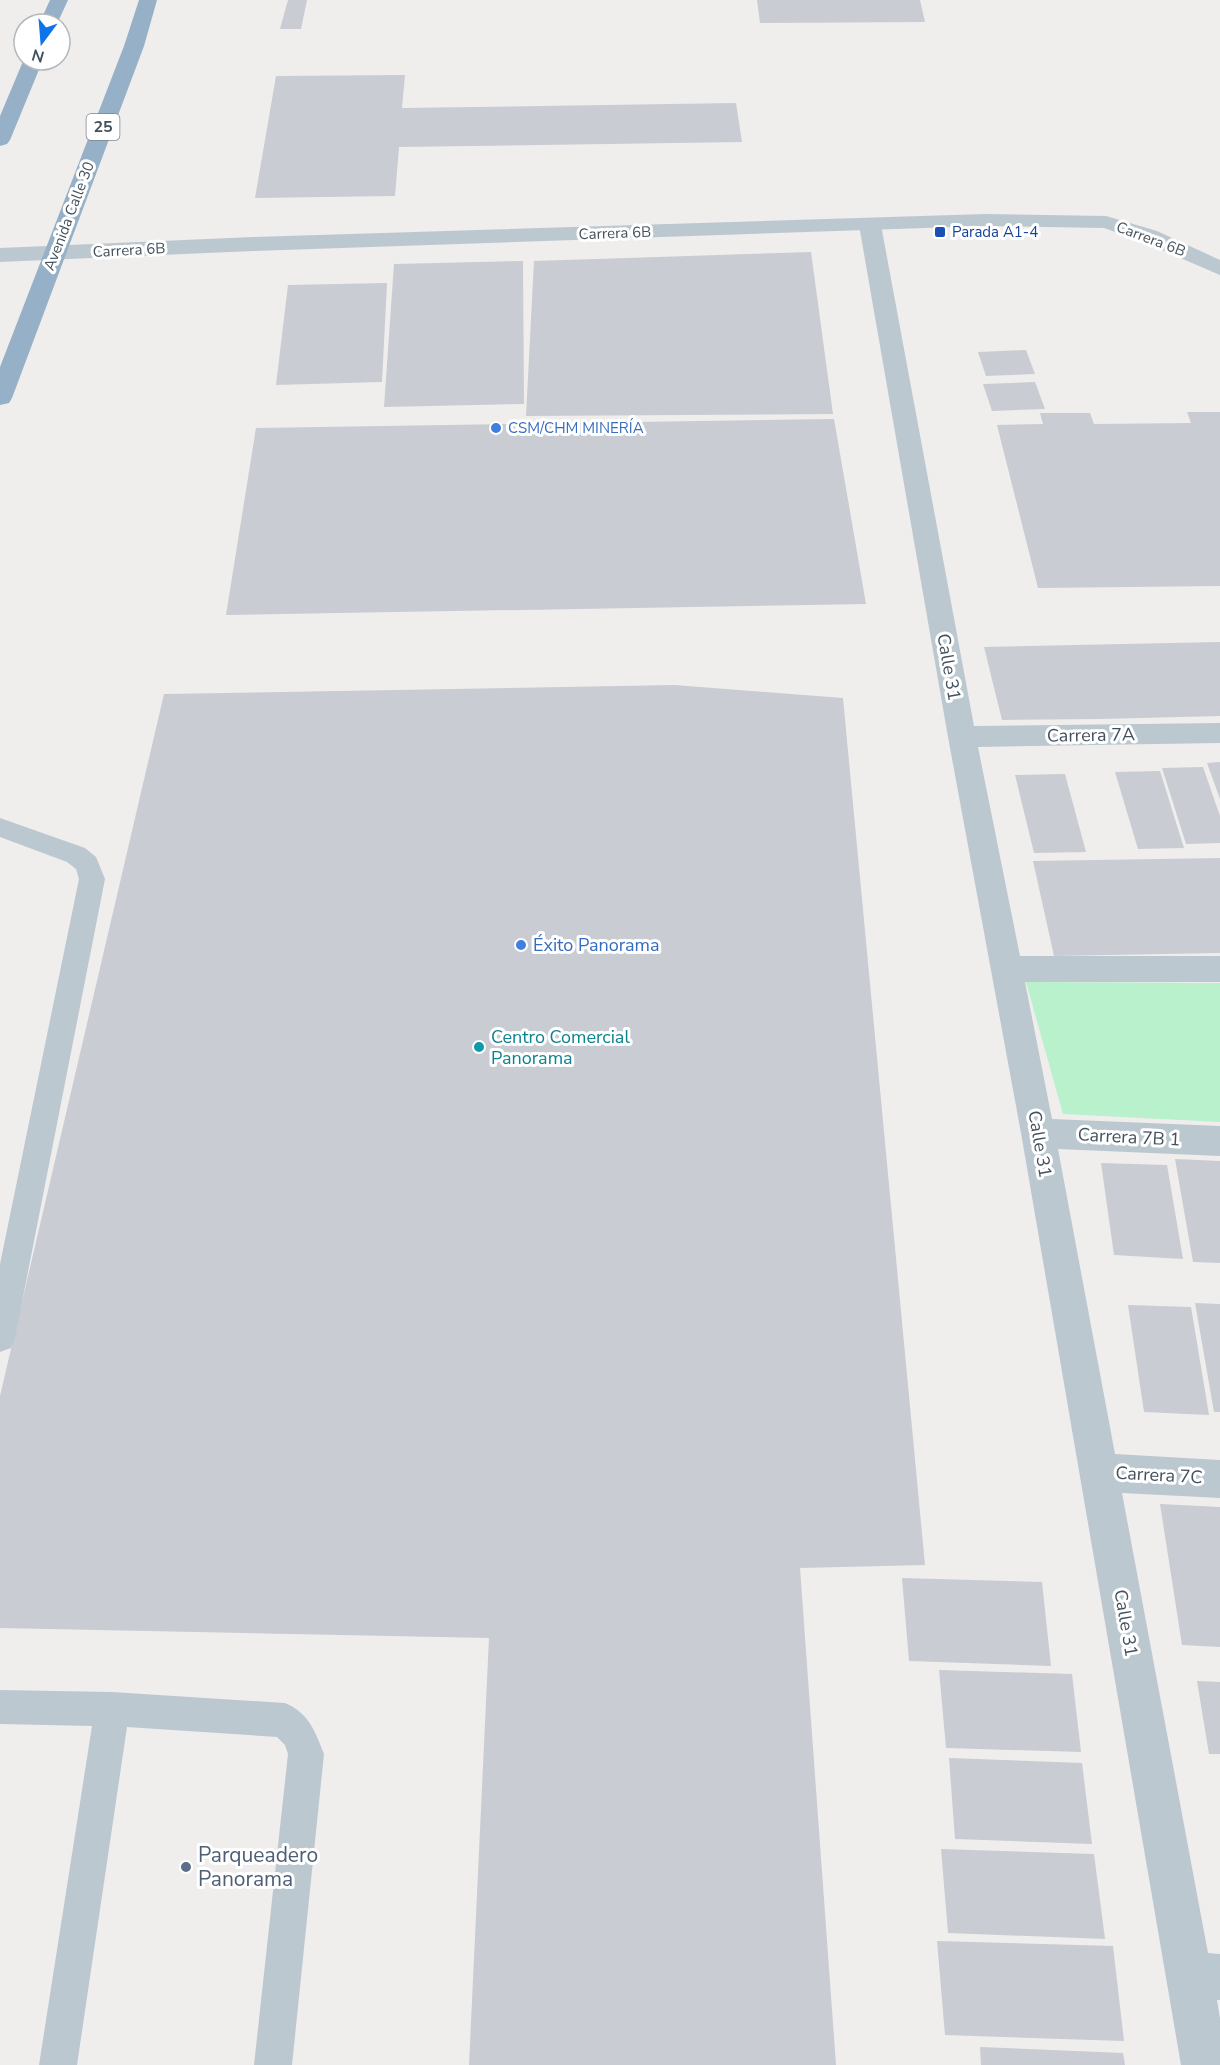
<svg xmlns="http://www.w3.org/2000/svg" width="1220" height="2065" viewBox="0 0 1220 2065" font-family="'Nunito Sans',sans-serif">
  <style>
    .green { fill: #b8f1cc }
    .building { fill: #c9ccd2 }
    .lines { fill: none; stroke-linecap: round; stroke-linejoin: round }
    .service { fill: #bcc8d0; fill-rule: evenodd }
    .minor { fill: #bcc8d0; fill-rule: evenodd }
    .tertiary { fill: #bcc8d0; fill-rule: evenodd }
    .trunk { fill: #96b0c7; fill-rule: evenodd }
    .transit-dot { fill: #1a4fb4; stroke: #fff; stroke-width: 2 }
    .shop-dot { fill: #3f7fe0; stroke: #fff; stroke-width: 2 }
    .culture-dot { fill: #0f9aa8; stroke: #fff; stroke-width: 2 }
    .service-dot { fill: #5c6f8a; stroke: #fff; stroke-width: 2 }
    .labels { text-anchor: middle; dominant-baseline: central; stroke-width: 6; stroke-linejoin: round; paint-order: stroke }
    .far-street-label { font-size: 15px; fill: #44515c; stroke: #fff }
    .far-transit-label { font-size: 15px; fill: #164399; stroke: #fff; text-anchor: start }
    .far-shop-label { font-size: 15px; fill: #366cbe; stroke: #fff; text-anchor: start }
    .shield { fill: #fff; stroke: #7c858d; stroke-width: 1.5 }
    .shield-label { font-size: 16px; font-weight: bold; fill: #44515c }
    .street-label { font-size: 18px; fill: #44515c; stroke: #fff }
    .shop-label { font-size: 18px; fill: #366cbe; stroke: #fff; text-anchor: start }
    .culture-label { font-size: 18px; fill: #0d838f; stroke: #fff; text-anchor: start }
    .near-service-label { font-size: 21px; fill: #4e5e75; stroke: #fff; text-anchor: start }
  </style>
  <rect width="100%" height="100%" fill="#f0eded"/>
  <polygon class="green" points="1026,982 1220,983 1220,1122 1063,1114"/>
  <g class="building">
    <polygon points="288,0 307,0 301,29 280,29"/>
    <polygon points="757,0 920,0 925,22 760,23"/>
    <polygon points="405,75 402,108 736,103 742,142 399,147 395,196 255,198 276,76"/>
    <polygon points="811,252 833,414 526,416 534,261"/>
    <polygon points="523,261 524,404 384,407 394,264"/>
    <polygon points="387,283 382,382 276,385 288,285"/>
    <polygon points="1026,350 1035,374 986,376 978,352"/>
    <polygon points="1035,382 1045,409 992,411 983,384"/>
    <polygon points="1187,412 1220,412 1220,586 1038,588 997,425 1043,424 1040,413 1090,413 1094,424 1191,423"/>
    <polygon points="834,419 866,604 226,615 256,428"/>
    <polygon points="1220,642 1220,716 1100,719 1002,720 984,647"/>
    <polygon points="675,685 843,698 925,1565 800,1568 836,2065 469,2065 489,1638 0,1628 0,1396 164,694"/>
    <polygon points="1220,762 1220,799 1207,763"/>
    <polygon points="1203,767 1220,816 1220,843 1186,844 1162,768"/>
    <polygon points="1160,771 1184,848 1138,849 1115,772"/>
    <polygon points="1065,774 1086,852 1034,853 1015,775"/>
    <polygon points="1220,858 1220,953 1054,956 1033,861"/>
    <polygon points="1175,1159 1220,1161 1220,1263 1193,1262"/>
    <polygon points="1101,1163 1167,1165 1183,1259 1114,1255"/>
    <polygon points="1195,1303 1220,1304 1220,1412 1214,1412"/>
    <polygon points="1128,1305 1191,1307 1209,1415 1144,1412"/>
    <polygon points="1160,1504 1220,1507 1220,1647 1182,1645"/>
    <polygon points="902,1578 1042,1582 1051,1666 909,1661"/>
    <polygon points="939,1670 1072,1674 1081,1752 946,1748"/>
    <polygon points="1197,1681 1220,1682 1220,1754 1209,1754"/>
    <polygon points="949,1758 1082,1763 1092,1844 955,1839"/>
    <polygon points="941,1849 1094,1854 1105,1939 948,1933"/>
    <polygon points="937,1941 1113,1946 1124,2041 945,2035"/>
    <polygon points="980,2047 1123,2053 1125,2065 981,2065"/>
  </g>
  <g class="lines">
    <g class="service">
      <polygon points="0,818 85,848 96,857 105,879 15,1338 11,1348 0,1352 0,1264 79,879 76,869 67,862 0,837"/>
      <path d="M0,1690L112,1692L285,1703C309,1713 315,1731 324,1754L292,2065H254L288,1754L285,1745L277,1737L127,1727L77,2065H39L92,1726L0,1724Z"/>
    </g>
    <polygon class="minor" points="870,219 878,220 881,225 974,726 1220,723 1220,743 978,747 1020,956 1220,956 1220,982 1025,982 1052,1119 1220,1126 1220,1156 1058,1149 1115,1454 1220,1460 1220,1498 1122,1493 1208,1953 1220,1954 1220,2000 1217,2000 1220,2018 1220,2065 1181,2065 1021,1133 948,737 859,225 862,220"/>
    <polygon class="tertiary" points="985,214 1106,216 1157,231 1220,260 1220,275 1141,241 1104,228 985,226 253,251 0,262 0,248 253,237"/>
    <g class="trunk">
      <polygon points="50,0 68,0 57,24 39,24"/>
      <polygon points="139,0 157,0 144,46 12,398 9,403 0,405 0,367 124,46"/>
      <polygon points="24,59 43,60 10,140 7,144 0,146 0,116"/>
    </g>
  </g>
  <rect class="transit-dot" x="934" y="226" width="12" height="12" rx="3"/>
  <g class="shop-dot">
    <circle cx="496" cy="428" r="6"/>
    <circle cx="521" cy="945" r="6"/>
  </g>
  <circle class="culture-dot" cx="479" cy="1047" r="6"/>
  <circle class="service-dot" cx="186" cy="1867" r="6"/>
  <g class="labels">
    <g class="far-street-label">
      <text transform="translate(69 216) rotate(-69)">Avenida Calle 30</text>
      <text transform="translate(615 233) rotate(-2)">Carrera 6B</text>
      <text transform="translate(1151 239) rotate(21)">Carrera 6B</text>
      <text transform="translate(129 250) rotate(-3)">Carrera 6B</text>
    </g>
    <g class="far-transit-label">
      <text x="952" y="232">Parada A1-4</text>
    </g>
    <g class="far-shop-label">
      <text x="508" y="428">CSM/CHM MINERÍA</text>
    </g>
    <rect class="shield" x="86.5" y="114" width="33" height="26" rx="4.5"/>
    <g class="shield-label">
      <text x="103" y="127">25</text>
    </g>
    <g class="street-label">
      <text transform="translate(949 667) rotate(80)">Calle 31</text>
      <text transform="translate(1091 735) rotate(-1)">Carrera 7A</text>
      <text transform="translate(1129 1137) rotate(3)">Carrera 7B 1</text>
      <text transform="translate(1040 1144) rotate(80)">Calle 31</text>
      <text transform="translate(1159 1475) rotate(3)">Carrera 7C</text>
      <text transform="translate(1126 1623) rotate(80)">Calle 31</text>
    </g>
    <g class="shop-label">
      <text x="533" y="945">Éxito Panorama</text>
    </g>
    <g class="culture-label">
      <text x="491" y="1037">Centro Comercial<tspan x="491" dy="21">Panorama</tspan></text>
    </g>
    <g class="near-service-label">
      <text x="198" y="1855">Parqueadero<tspan x="198" dy="24">Panorama</tspan></text>
    </g>
  </g>
  <g transform="translate(42 42) rotate(196)"><circle r="28" fill="#ffffff" stroke="#b4b9be" stroke-width="1.5"/>
  <path d="M0-4.5L10 22L0 15L-10 22Z" fill="#0e74e9"/>
  <text y="-9" font-size="16" font-weight="bold" text-anchor="middle" fill="#44515c">N</text>
  </g>
</svg>
